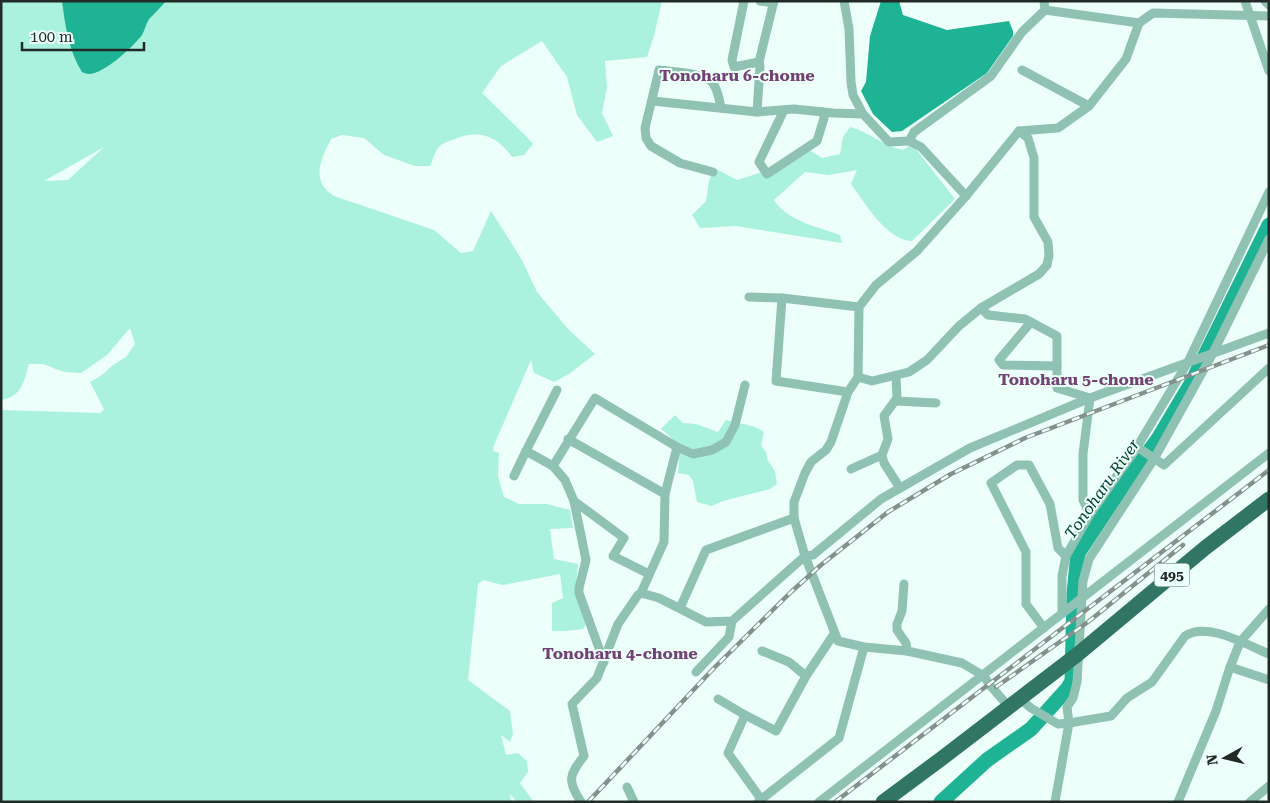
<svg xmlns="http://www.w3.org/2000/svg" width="1270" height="803" viewBox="0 0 1270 803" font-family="'Roboto Serif',serif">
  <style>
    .green { fill: #aaf2dd; fill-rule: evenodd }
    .water { fill: #1fb395 }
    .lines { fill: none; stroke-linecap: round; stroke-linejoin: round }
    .river { stroke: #1fb395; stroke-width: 15 }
    .street { stroke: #90c2b3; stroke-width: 9 }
    .highway { stroke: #317665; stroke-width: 15 }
    .rail-casing { stroke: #84918d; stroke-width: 4.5 }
    .rail { stroke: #edfff9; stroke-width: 2.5; stroke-dasharray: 8; stroke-linecap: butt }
    .labels { text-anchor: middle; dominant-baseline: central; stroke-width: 4; stroke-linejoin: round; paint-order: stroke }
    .shield { fill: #edfff9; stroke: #5f6a66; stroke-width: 1 }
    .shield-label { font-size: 14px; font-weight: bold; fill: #222a27 }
    .neighbourhood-label { font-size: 16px; font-weight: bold; fill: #724276; stroke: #edfff9 }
    .water-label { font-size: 16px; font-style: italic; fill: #024034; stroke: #edfff9 }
  </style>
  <rect width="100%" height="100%" fill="#edfff9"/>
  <g class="green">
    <path d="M1,1H662L654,36L647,57L605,61L607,87L602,113L613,136L597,142L577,115L567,77L542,41L501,66L482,93L526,136L533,144L524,155L512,157C497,136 479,129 455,139C449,141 442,143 438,148C434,153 433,161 430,166H415L384,155L364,138L342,135L331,139C321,159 310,181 334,196L434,230L461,253L473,251L491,211L522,260L537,292L568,329L595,354L569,374L554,382L534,373L531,360L494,445L493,451L499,453L498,476L504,497L519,504H547L570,510L573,528L550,529L554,559L578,564L575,595L587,623L583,629L566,631H552V603L563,598L560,574L503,585L483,580L478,584L468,680L510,711L513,734L510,742L501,735L506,755L518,753L527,761L528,772L520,783L534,802H517L510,794L511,802H1V410L101,413L104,409L90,382L102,375L113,365L126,357L135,344L130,328L107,355L81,373L64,372L43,364H29C24,381 22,397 1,400ZM104,147L68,180L44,181Z"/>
    <path d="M850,127C870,132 883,146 903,150L912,144L955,199L912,241C886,240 865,203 851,184L857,170L829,175L805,172L774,200C787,221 818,227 840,235L842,243L736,226L700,228L692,215L706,201L709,181L714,168L737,180L785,165L794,152L811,151L822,158L840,154L843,137Z"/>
    <path d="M675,415L683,423L696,424L718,432L726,420C739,424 753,424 764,432L761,445L766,452L768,461L775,471L777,484L770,489L723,501L711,506L697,502L693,481L689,475L678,473C680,452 680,443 661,429Z"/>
  </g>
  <g class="water">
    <path d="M62,1H166C161,7 156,12 150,18C146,23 145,30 142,35C133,47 104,74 89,74C87,74 84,73 82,72C69,52 65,25 62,1Z"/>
    <polygon points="881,1 899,1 903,15 947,30 1009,21 1013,31 1013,36 987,73 902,131 892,132 873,114 861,91 866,82 870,36"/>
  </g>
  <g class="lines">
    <polyline class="river" points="941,802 987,760 1031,729 1068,688 1072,681 1074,594 1078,553 1114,499 1158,439 1192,382 1269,225"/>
    <g class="street">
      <polyline points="744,1 732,60 734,67 759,62"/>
      <polyline points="760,1 773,3"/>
      <polyline points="774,1 759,62 760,66 757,112 794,109 833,113 863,114 889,142 909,141 914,132 991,76 1022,32 1045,10 1044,1"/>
      <polyline points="844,1 849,29 851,82 853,95 863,114"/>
      <polyline points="1245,1 1269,71"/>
      <polyline points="1265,1 1269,5"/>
      <polyline points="1045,10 1139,23"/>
      <polyline points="1022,70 1089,106"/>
      <polyline points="653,101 757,112"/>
      <polyline points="784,110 759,162 767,174 817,141 824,118 823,112"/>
      <polyline points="909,141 921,147 966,196"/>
      <path d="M713,172L680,163L651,146L646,138L645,128L659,70C672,72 705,73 712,82C718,89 719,99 721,108"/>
      <path d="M1269,239L1213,353L1154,459L1089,559L1083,581L1077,682L1073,698L1067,707L1069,723L1111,716L1127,698L1152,682L1185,636C1207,621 1247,645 1269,654"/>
      <polyline points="749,297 782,298 859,307"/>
      <polyline points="782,298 776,381 848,392"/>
      <polyline points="981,308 988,315 1025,319 1057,336 1057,388 1090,398"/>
      <polyline points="1031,322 999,360 1003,365 1057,366"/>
      <polyline points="896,376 897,398 884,416 888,439 882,455 884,463 900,488"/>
      <polyline points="858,377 872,381 909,372 927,360 959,326 981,308 1039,274 1047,265 1049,255 1048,242 1034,217 1034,158 1028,138 1019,131"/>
      <polyline points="895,401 936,403"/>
      <polyline points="568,439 665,494"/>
      <polyline points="1137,447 1164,465 1269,368"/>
      <polyline points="553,466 526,451 557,390"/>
      <polyline points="851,469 882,455"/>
      <polyline points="514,476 526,451"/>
      <polyline points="574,501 586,560 579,588 579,593 604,662"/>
      <polyline points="1090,514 1137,447 1188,362 1269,192"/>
      <polyline points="649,574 613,556 624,538 574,501 565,480 553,466 595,398 677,447 693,454 712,450 726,442 735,425 745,385"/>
      <polyline points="904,584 902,611 897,624 897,630 906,643 907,651"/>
      <polyline points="641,593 659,598 706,622 732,621 805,556 813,555 881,499 970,448 1090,398 1269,333"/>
      <polyline points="680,608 706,550 794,518"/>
      <polyline points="1062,613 1062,576 1066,556 1090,514 1083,500 1083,454 1090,398"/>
      <polyline points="1044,628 1026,604 1026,552 991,483 1017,465 1029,465 1050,504 1058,548 1066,556"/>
      <polyline points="762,651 789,662 806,676"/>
      <polyline points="1230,667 1269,680"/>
      <polyline points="696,672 729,637 732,621"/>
      <polyline points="718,699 745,715"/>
      <polyline points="1020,699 1031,708 1058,724 1069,723 1055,802"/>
      <polyline points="1009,707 989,684 984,676 962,663 907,651 864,647 838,641 805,556 794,518 794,502 805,473 811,462 826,450 831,442 848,392 858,377 859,307 876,285 917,251 966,196 1019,131 1058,128 1089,106 1126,59 1139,23 1153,13 1269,16"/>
      <polyline points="627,787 634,802"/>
      <polyline points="761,799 728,753 745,715 776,731 806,676 834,634"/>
      <path d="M581,802C567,781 569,775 584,756L572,704L597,678L618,624L638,595L641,593L664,542L665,494L677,447"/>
      <polyline points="758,802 839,738 864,647"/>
      <polyline points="819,802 1269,453"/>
      <polyline points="1178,802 1216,711 1229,670 1240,642 1269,609"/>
      <polyline points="1250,802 1269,786"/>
    </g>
    <polyline class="highway" points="883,802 941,759 1078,654 1205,548 1269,499"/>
    <g class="rail-casing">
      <g id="rail">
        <polyline points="996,687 1088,622 1183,545"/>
        <polyline points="588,802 715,667 791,592 821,565 888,512 951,474 1025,438 1269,345"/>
        <polyline points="835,802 1269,470"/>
      </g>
    </g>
    <use href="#rail" class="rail"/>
  </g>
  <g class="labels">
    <rect class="shield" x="1154.5" y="563.5" width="35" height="23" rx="4"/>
    <g class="shield-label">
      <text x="1172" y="575">495</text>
    </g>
    <g class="neighbourhood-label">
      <text x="737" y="75">Tonoharu 6-chome</text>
      <text x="1076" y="379">Tonoharu 5-chome</text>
      <text x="620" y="653">Tonoharu 4-chome</text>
    </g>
    <g class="water-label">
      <text transform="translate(1102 489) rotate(-55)">Tonoharu River</text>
    </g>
  </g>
  <rect width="1270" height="803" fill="none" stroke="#222a27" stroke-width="5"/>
  <g transform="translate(1225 758) rotate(262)" stroke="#edfff9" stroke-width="4" paint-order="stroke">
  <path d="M0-4L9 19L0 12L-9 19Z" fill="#222a27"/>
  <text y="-8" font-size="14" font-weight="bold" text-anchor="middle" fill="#222a27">N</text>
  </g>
  <path d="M22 42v8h122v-8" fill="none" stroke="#222a27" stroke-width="2.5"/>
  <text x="30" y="42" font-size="15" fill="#222a27" stroke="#edfff9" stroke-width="4" paint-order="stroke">100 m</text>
</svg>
